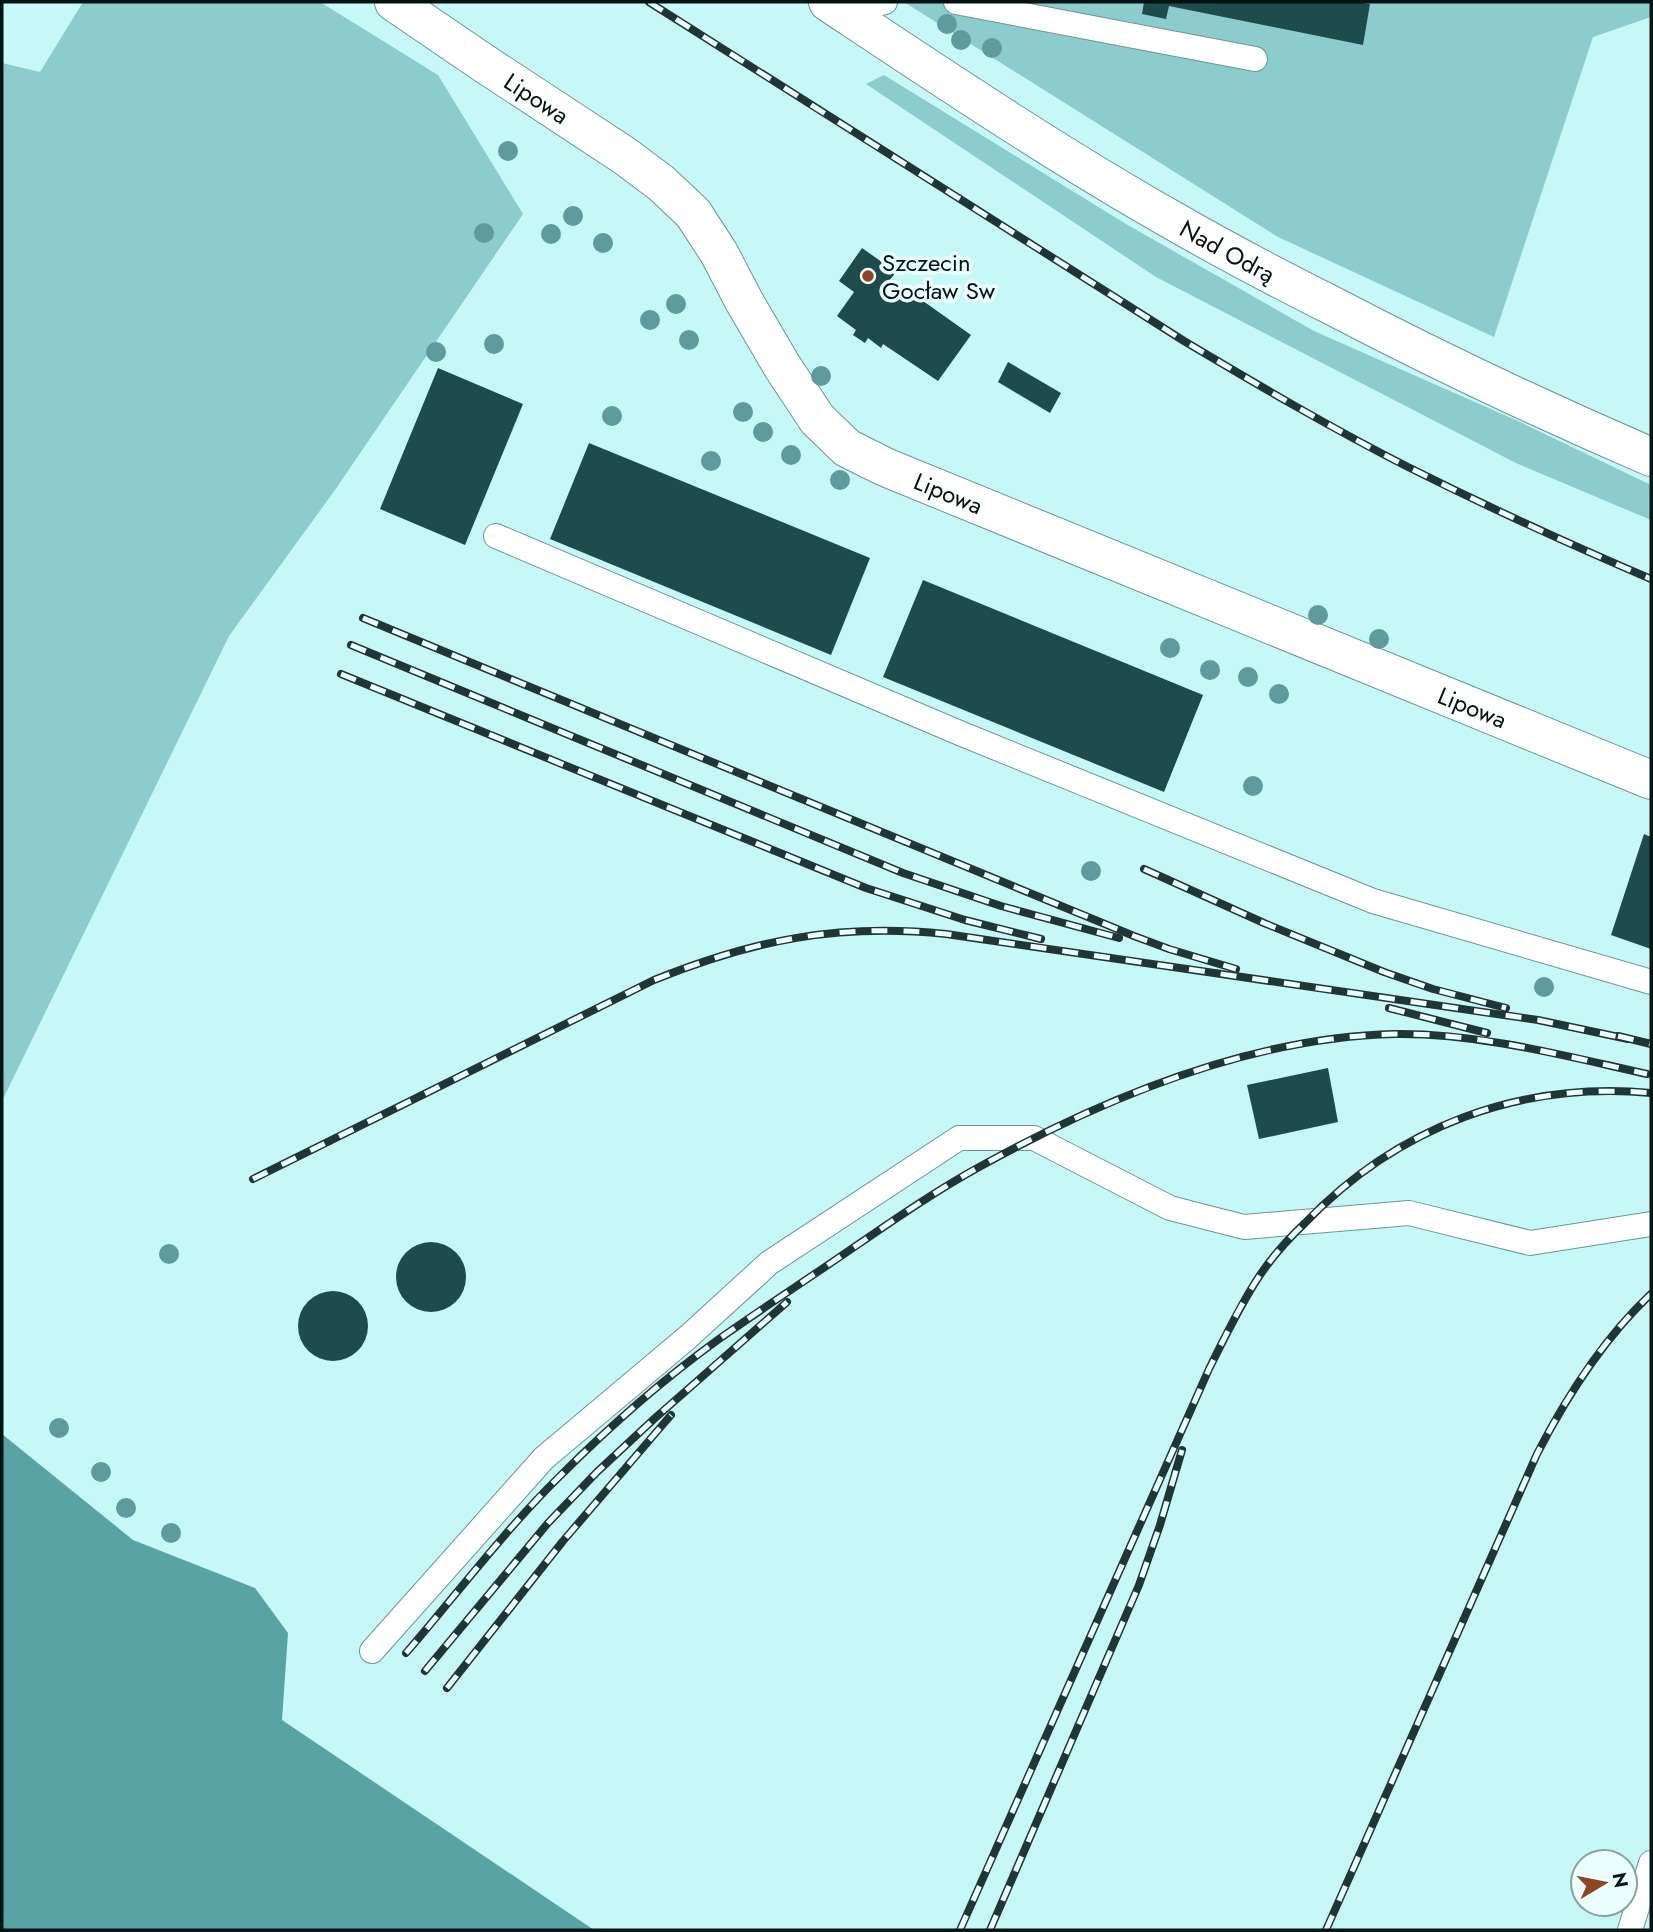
<svg xmlns="http://www.w3.org/2000/svg" width="1653" height="1932" viewBox="0 0 1653 1932" font-family="Jost,sans-serif">
  <style>
    .green { fill: #8ccccc }
    .water { fill: #59a3a4 }
    .building { fill: #1e4b4c }
    .lines { fill: none; stroke-linecap: round; stroke-linejoin: round }
    .lane-casing { stroke: #699797; stroke-width: 26 }
    .street-casing { stroke: #699797; stroke-width: 40 }
    .secondary-casing { stroke: #699797; stroke-width: 40 }
    .lane { stroke: #fff; stroke-width: 24 }
    .street { stroke: #fff; stroke-width: 38 }
    .secondary { stroke: #fff; stroke-width: 38 }
    .rail-casing { stroke: #203535; stroke-width: 8 }
    .rail { stroke: #ecffff; stroke-width: 5; stroke-dasharray: 16; stroke-linecap: butt }
    .tree { fill: #5f9b9c }
    .poi-dot { fill: #8d4621; stroke: #ecffff; stroke-width: 2.5 }
    .labels { text-anchor: middle; dominant-baseline: central; stroke-width: 7; stroke-linejoin: round; paint-order: stroke }
    .street-label { font-size: 24px; fill: #021313; stroke: #ecffff }
    .poi-label { font-size: 24px; fill: #021313; stroke: #ecffff; text-anchor: start }
  </style>
  <rect width="100%" height="100%" fill="#c7f8f8"/>
  <g class="green">
    <polygon points="83,2 320,2 438,75 523,214 335,490 229,636 2,1101 2,63 40,72"/>
    <polygon points="904,2 1651,2 1651,17 1593,37 1494,337 1278,237"/>
    <polygon points="884,75 1126,224 1314,331 1518,421 1651,485 1651,520 1516,463 1156,277 866,84"/>
  </g>
  <polygon class="water" points="2,1434 133,1540 255,1588 288,1633 282,1720 594,1930 2,1930"/>
  <g class="building">
    <polygon points="1144,2 1357,2 1370,4 1363,45 1169,6 1166,19 1142,14"/>
    <polygon points="862,248 896,272 886,285 910,302 916,296 971,335 938,381 883,344 881,348 868,338 865,343 853,335 856,330 837,316 854,292 839,281"/>
    <polygon points="1008,362 1061,393 1050,413 998,382"/>
    <polygon points="438,368 523,404 465,545 380,509"/>
    <polygon points="589,443 870,558 831,655 550,539"/>
    <polygon points="923,580 1203,695 1164,792 883,677"/>
    <polygon points="1644,834 1651,837 1651,949 1611,935"/>
    <polygon points="1328,1068 1338,1122 1259,1139 1247,1085"/>
    <circle cx="431" cy="1277" r="35"/>
    <circle cx="333" cy="1326" r="35"/>
  </g>
  <g class="lines">
    <g class="lane-casing">
      <g id="lane">
        <polyline points="956,2 1255,59"/>
        <polyline points="845,13 885,2"/>
        <polyline points="496,536 962,734 1373,901 1651,982"/>
        <polyline points="372,1651 544,1458 688,1337 769,1263 959,1138 1034,1138 1170,1208 1244,1227 1409,1213 1530,1243 1651,1224"/>
        <polyline points="1630,1930 1651,1863"/>
      </g>
    </g>
    <g class="street-casing">
      <g id="street">
        <path id="s1" d="M394,2L482,62L625,156L661,183L693,213L719,253L744,301L782,366L817,419L847,448L885,467L1651,780"/>
      </g>
    </g>
    <g class="secondary-casing">
      <g id="secondary">
        <path id="s2" d="M828,2C941,77 1054,153 1172,220C1224,250 1277,278 1331,305C1436,360 1542,410 1651,457"/>
      </g>
    </g>
    <use href="#lane" class="lane"/>
    <use href="#street" class="street"/>
    <use href="#secondary" class="secondary"/>
    <g class="rail-casing">
      <g id="rail">
        <path d="M649,2L1184,341C1258,385 1331,428 1408,467C1488,507 1569,544 1651,579"/>
        <polyline points="363,618 1134,936 1169,949 1236,969"/>
        <polyline points="351,645 903,873 1001,906 1119,938"/>
        <polyline points="341,674 866,888 965,920 1041,939"/>
        <polyline points="1144,869 1264,923 1384,972 1433,989 1506,1008"/>
        <polyline points="1389,1008 1487,1033"/>
        <polyline points="1618,1036 1651,1044"/>
        <path d="M253,1179L654,980C754,940 837,923 946,934L1538,1020L1628,1039"/>
        <path d="M406,1653C457,1594 503,1532 559,1477C609,1427 662,1380 719,1339C753,1315 788,1292 822,1269C874,1234 926,1196 981,1166C1104,1098 1253,1037 1395,1034C1480,1033 1565,1056 1647,1074"/>
        <polyline points="425,1671 548,1523 597,1472 654,1419 787,1302"/>
        <polyline points="447,1688 563,1541 671,1415"/>
        <path d="M960,1930L1209,1369C1225,1337 1240,1305 1260,1275C1273,1256 1288,1239 1305,1223C1397,1127 1519,1081 1651,1093"/>
        <polyline points="990,1930 1139,1585 1160,1525 1182,1450"/>
        <path d="M1326,1930L1537,1454C1567,1396 1603,1339 1651,1294"/>
      </g>
    </g>
    <use href="#rail" class="rail"/>
  </g>
  <g class="tree">
    <circle cx="947" cy="24" r="10"/>
    <circle cx="961" cy="40" r="10"/>
    <circle cx="992" cy="48" r="10"/>
    <circle cx="508" cy="151" r="10"/>
    <circle cx="573" cy="216" r="10"/>
    <circle cx="484" cy="233" r="10"/>
    <circle cx="551" cy="234" r="10"/>
    <circle cx="603" cy="243" r="10"/>
    <circle cx="676" cy="304" r="10"/>
    <circle cx="650" cy="320" r="10"/>
    <circle cx="689" cy="340" r="10"/>
    <circle cx="494" cy="344" r="10"/>
    <circle cx="436" cy="352" r="10"/>
    <circle cx="821" cy="376" r="10"/>
    <circle cx="743" cy="412" r="10"/>
    <circle cx="612" cy="416" r="10"/>
    <circle cx="763" cy="432" r="10"/>
    <circle cx="791" cy="455" r="10"/>
    <circle cx="711" cy="461" r="10"/>
    <circle cx="840" cy="480" r="10"/>
    <circle cx="1318" cy="615" r="10"/>
    <circle cx="1379" cy="639" r="10"/>
    <circle cx="1170" cy="648" r="10"/>
    <circle cx="1210" cy="670" r="10"/>
    <circle cx="1248" cy="677" r="10"/>
    <circle cx="1279" cy="694" r="10"/>
    <circle cx="1253" cy="786" r="10"/>
    <circle cx="1091" cy="871" r="10"/>
    <circle cx="1544" cy="987" r="10"/>
    <circle cx="169" cy="1254" r="10"/>
    <circle cx="59" cy="1428" r="10"/>
    <circle cx="101" cy="1472" r="10"/>
    <circle cx="126" cy="1508" r="10"/>
    <circle cx="171" cy="1533" r="10"/>
  </g>
  <circle class="poi-dot" cx="868" cy="276" r="7"/>
  <g class="labels">
    <g class="street-label">
      <text stroke="none"><textPath href="#s1" startOffset="172">Lipowa</textPath></text>
      <text stroke="none"><textPath href="#s2" startOffset="471">Nad Odrą</textPath></text>
      <text stroke="none"><textPath href="#s1" startOffset="760">Lipowa</textPath></text>
      <text stroke="none"><textPath href="#s1" startOffset="1326">Lipowa</textPath></text>
    </g>
    <g class="poi-label">
      <text x="882" y="262">Szczecin<tspan x="882" dy="28">Gocław Sw</tspan></text>
    </g>
  </g>
  <rect width="1653" height="1932" fill="none" stroke="#021313" stroke-width="7"/>
  <g transform="translate(1604 1883) rotate(80)"><circle r="33" fill="#ecffff" stroke="#8ea1a1" stroke-width="2"/>
  <path d="M0-5L12 26L0 18L-12 26Z" fill="#8d4621"/>
  <text y="-10" font-size="19" font-weight="bold" text-anchor="middle" fill="#021313">N</text>
  </g>
</svg>
